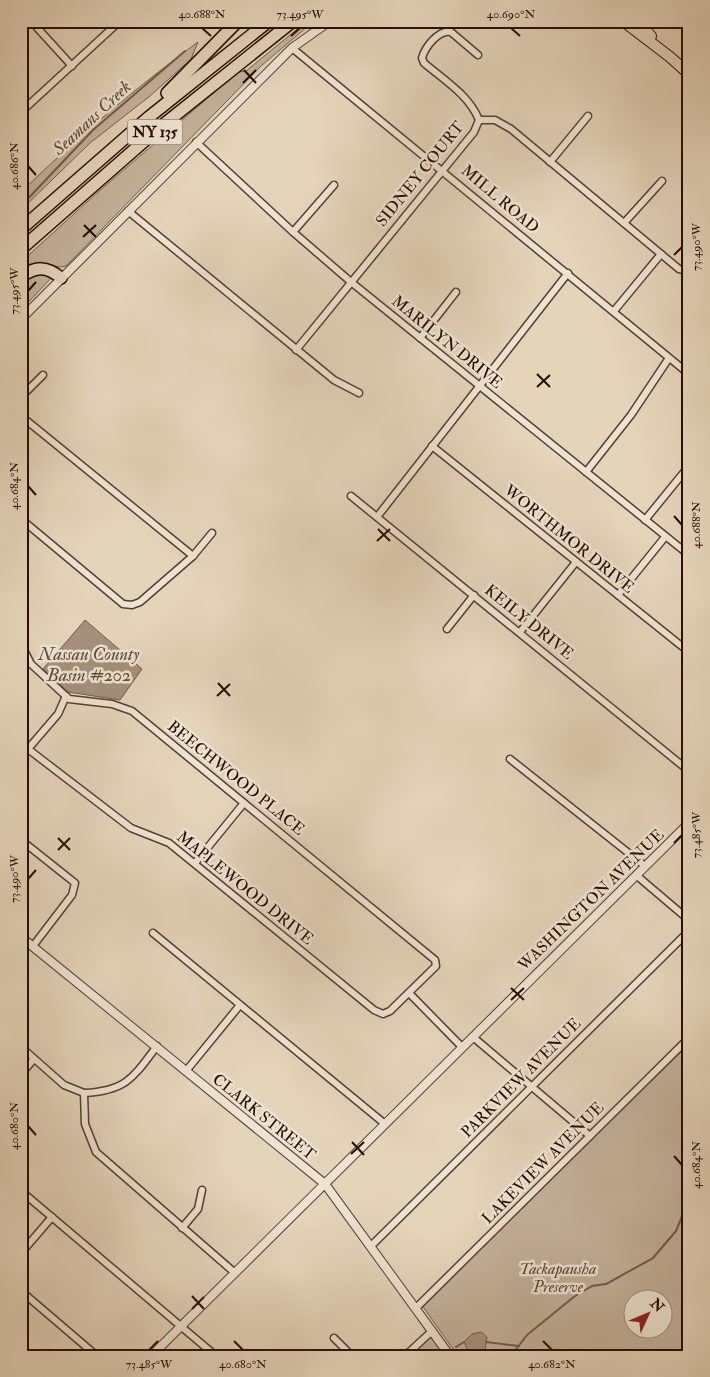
<svg xmlns="http://www.w3.org/2000/svg" width="710" height="1377" viewBox="0 0 710 1377" font-family="'IM FELL Double Pica',serif">
  <style>
    .green { fill: #c4b29b; stroke: #765f4f; fill-rule: evenodd }
    .water { fill: #a4907c; stroke: #735b4c }
    .lines { fill: none; stroke-linecap: round; stroke-linejoin: round }
    .stream { stroke: #735b4c; stroke-width: 2 }
    .minor-casing { stroke: #583e31; stroke-width: 9 }
    .tertiary-casing { stroke: #583e31; stroke-width: 10 }
    .primary-casing { stroke: #290c03; stroke-width: 12 }
    .motorway-casing { stroke: #290c03; stroke-width: 14 }
    .minor { stroke: #ede3d2; stroke-width: 6 }
    .tertiary { stroke: #ede3d2; stroke-width: 8 }
    .primary { stroke: #e4d4ba; stroke-width: 10 }
    .motorway { stroke: #e4d4ba; stroke-width: 11 }
    .ticks { fill: none; stroke: #290c03; stroke-width: 2 }
    .labels { text-anchor: middle; dominant-baseline: central; stroke-width: 5; stroke-linejoin: round; paint-order: stroke }
    .shield { fill: #ede3d2; stroke: #644c41; stroke-width: 1 }
    .shield-label { font-size: 15px; font-weight: bold; fill: #290c03 }
    .street-label { font-size: 16px; fill: #290c03; stroke: #ede3d2 }
    .park-label { font-size: 16px; font-style: italic; fill: #5f4638; stroke: #ede3d2 }
    .water-label { font-size: 18px; font-style: italic; fill: #604739; stroke: #ede3d2 }
    .neatline { fill: none; stroke: #290c03; stroke-width: 2 }
    .ticks-label { font-size: 12px; text-anchor: middle; fill: #290c03 }
  </style>
  <rect width="100%" height="100%" fill="#e4d4ba"/>
  <filter id="stains"><feTurbulence type="fractalNoise" baseFrequency=".004" numOctaves="4"/><feColorMatrix values="0 0 0 0 .2 0 0 0 0 .09 0 0 0 0 .02 0 0 0 .5 -.17"/></filter>
  <radialGradient id="worn" r=".72"><stop offset=".6" stop-color="#630" stop-opacity="0"/><stop offset="1" stop-color="#630" stop-opacity=".3"/></radialGradient>
  <g class="green">
    <path d="M307,21H314L261,66L66,266C58,269 53,264 45,264C36,264 29,269 21,273V262L98,192L238,72L246,71Z"/>
    <path d="M198,42L191,59L150,96L90,143L21,210V192C77,138 135,88 198,42Z"/>
    <polygon points="33,272 53,276 21,310 21,281"/>
    <path d="M689,1044V1356H458L421,1304ZM632,1300H662V1330H632Z"/>
    <polygon points="430,1335 445,1356 409,1356"/>
  </g>
  <g class="water">
    <polygon points="85,620 142,669 120,700 68,692 43,669"/>
    <polygon points="481,1332 487,1337 484,1356 470,1356 464,1342 472,1334"/>
  </g>
  <g class="lines">
    <g class="stream">
      <polyline points="21,206 93,130 185,51"/>
      <polyline points="486,1342 519,1346"/>
      <polyline points="456,1347 464,1342"/>
      <polyline points="511,1356 527,1335 575,1296 592,1286 606,1284 653,1258 676,1231 683,1214 689,1211"/>
    </g>
    <g class="minor-casing">
      <g id="minor">
        <polyline points="31,21 72,66"/>
        <polyline points="292,48 689,374"/>
        <polyline points="21,112 120,21"/>
        <polyline points="479,120 495,120 511,129 679,269 689,271"/>
        <polyline points="196,142 293,232 351,282 689,555"/>
        <polyline points="550,162 588,116"/>
        <polyline points="128,211 334,380 359,393"/>
        <polyline points="624,223 662,181"/>
        <polyline points="293,232 334,185"/>
        <polyline points="614,311 661,254"/>
        <polyline points="420,338 456,292"/>
        <path d="M296,350L474,132L479,120C469,95 444,80 424,63L422,58C425,47 439,29 451,32L478,55"/>
        <polyline points="21,397 43,375"/>
        <polyline points="21,416 193,556"/>
        <polyline points="432,446 689,652"/>
        <polyline points="586,472 631,415 669,358"/>
        <polyline points="351,496 689,771"/>
        <polyline points="377,517 568,273"/>
        <polyline points="21,519 123,604 132,605 140,602 193,556 212,533"/>
        <polyline points="645,520 689,466"/>
        <polyline points="618,595 665,537"/>
        <polyline points="447,629 474,595"/>
        <polyline points="520,632 576,562"/>
        <polyline points="21,635 22,646 31,664 69,699 112,704 132,711 435,960 436,966 390,1011 383,1014 374,1010 169,843 131,828 28,749"/>
        <polyline points="21,757 58,714 66,696"/>
        <polyline points="510,759 645,866"/>
        <polyline points="21,840 75,883 72,895 33,946"/>
        <polyline points="195,863 244,803"/>
        <polyline points="636,875 689,920"/>
        <polyline points="153,933 385,1124"/>
        <polyline points="409,993 462,1047"/>
        <polyline points="473,1037 590,1136"/>
        <polyline points="21,1047 64,1085 84,1093 85,1124 96,1152 235,1273"/>
        <polyline points="186,1071 240,1005"/>
        <polyline points="21,1074 34,1059"/>
        <path d="M84,1093C126,1091 133,1078 157,1046"/>
        <polyline points="21,1191 216,1356"/>
        <polyline points="182,1228 198,1209 202,1190"/>
        <polyline points="372,1245 689,931"/>
        <polyline points="21,1253 52,1217"/>
        <polyline points="21,1291 97,1356"/>
        <polyline points="416,1308 689,1038"/>
        <polyline points="334,1338 352,1356"/>
        <polyline points="405,1356 432,1331"/>
      </g>
    </g>
    <g class="tertiary-casing">
      <g id="tertiary">
        <polyline points="21,319 292,48 330,21"/>
        <polyline points="21,937 325,1184 450,1356"/>
        <polyline points="151,1356 689,823"/>
      </g>
    </g>
    <g class="primary-casing">
      <g id="primary">
        <polyline points="623,21 670,57 689,74"/>
        <polyline points="637,21 651,36"/>
      </g>
    </g>
    <g class="motorway-casing">
      <g id="motorway">
        <polyline points="167,93 238,21"/>
        <polyline points="21,229 149,117 269,21"/>
        <polyline points="21,249 158,129 293,21"/>
        <path d="M21,277C36,266 47,266 61,278"/>
      </g>
    </g>
    <use href="#minor" class="minor"/>
    <use href="#tertiary" class="tertiary"/>
    <use href="#primary" class="primary"/>
    <use href="#motorway" class="motorway"/>
  </g>
  <path class="ticks" d="M202,28L211,36M511,28L520,36M291,36L300,28M244,70L256,83M243,83L256,70M28,166L36,175M84,225L96,237M83,237L96,225M674,255L682,247M28,291L36,282M537,374L550,387M537,387L550,375M28,486L36,495M674,516L682,525M378,529L390,541M377,541L390,529M218,683L230,696M217,696L230,684M58,838L70,850M674,843L682,835M58,850L70,838M28,879L36,870M511,988L524,1000M511,1000L524,988M28,1126L36,1135M352,1142L364,1155M351,1154L364,1142M674,1156L682,1165M192,1296L204,1309M192,1309L204,1297M234,1341L243,1350M543,1341L552,1350M149,1350L158,1341"/>
  <g class="labels">
    <rect class="shield" x="127.5" y="119.5" width="55" height="25" rx="4"/>
    <g class="shield-label">
      <text x="155" y="132">NY 135</text>
    </g>
    <g class="street-label">
      <text transform="translate(420 174) rotate(-51)">SIDNEY COURT</text>
      <text transform="translate(500 199) rotate(40)">MILL ROAD</text>
      <text transform="translate(447 342) rotate(39)">MARILYN DRIVE</text>
      <text transform="translate(569 539) rotate(39)">WORTHMOR DRIVE</text>
      <text transform="translate(529 622) rotate(39)">KEILY DRIVE</text>
      <text transform="translate(236 778) rotate(39)">BEECHWOOD PLACE</text>
      <text transform="translate(245 888) rotate(39)">MAPLEWOOD DRIVE</text>
      <text transform="translate(591 900) rotate(-44)">WASHINGTON AVENUE</text>
      <text transform="translate(521 1078) rotate(-45)">PARKVIEW AVENUE</text>
      <text transform="translate(264 1117) rotate(39)">CLARK STREET</text>
      <text transform="translate(543 1163) rotate(-45)">LAKEVIEW AVENUE</text>
    </g>
    <g class="park-label">
      <text x="558" y="1269">Tackapausha<tspan x="558" dy="18">Preserve</tspan></text>
    </g>
    <g class="water-label">
      <text transform="translate(92 118) rotate(-43)">Seamans Creek</text>
      <text x="89" y="654">Nassau County<tspan x="89" dy="21">Basin #202</tspan></text>
    </g>
  </g>
  <rect width="710" height="1377" fill="none" stroke="#e4d4ba" stroke-width="55"/>
  <g transform="translate(648 1314) rotate(46)"><circle r="24" fill="#ede3d2" stroke="#9f8d7f"/>
  <path d="M0-4L9 19L0 12L-9 19Z" fill="#8f2418"/>
  <text y="-8" font-size="14" font-weight="bold" text-anchor="middle" fill="#290c03">N</text>
  </g>
  <rect x="28" y="28" width="654" height="1322" class="neatline"/>
  <g class="ticks-label">
    <text x="202" y="18">40.688°N</text>
    <text x="300" y="18">73.495°W</text>
    <text x="511" y="18">40.690°N</text>
    <text transform="translate(14 166) rotate(-90)" y="4">40.686°N</text>
    <text transform="translate(696 247) rotate(-90)" y="4">73.490°W</text>
    <text transform="translate(14 291) rotate(-90)" y="4">73.495°W</text>
    <text transform="translate(14 486) rotate(-90)" y="4">40.684°N</text>
    <text transform="translate(696 525) rotate(-90)" y="4">40.688°N</text>
    <text transform="translate(696 835) rotate(-90)" y="4">73.485°W</text>
    <text transform="translate(14 879) rotate(-90)" y="4">73.490°W</text>
    <text transform="translate(14 1126) rotate(-90)" y="4">40.680°N</text>
    <text transform="translate(696 1165) rotate(-90)" y="4">40.684°N</text>
    <text x="149" y="1368">73.485°W</text>
    <text x="243" y="1368">40.680°N</text>
    <text x="552" y="1368">40.682°N</text>
  </g>
  <rect width="100%" height="100%" filter="url(#stains)"/>
  <rect width="100%" height="100%" fill="url(#worn)"/>
</svg>
